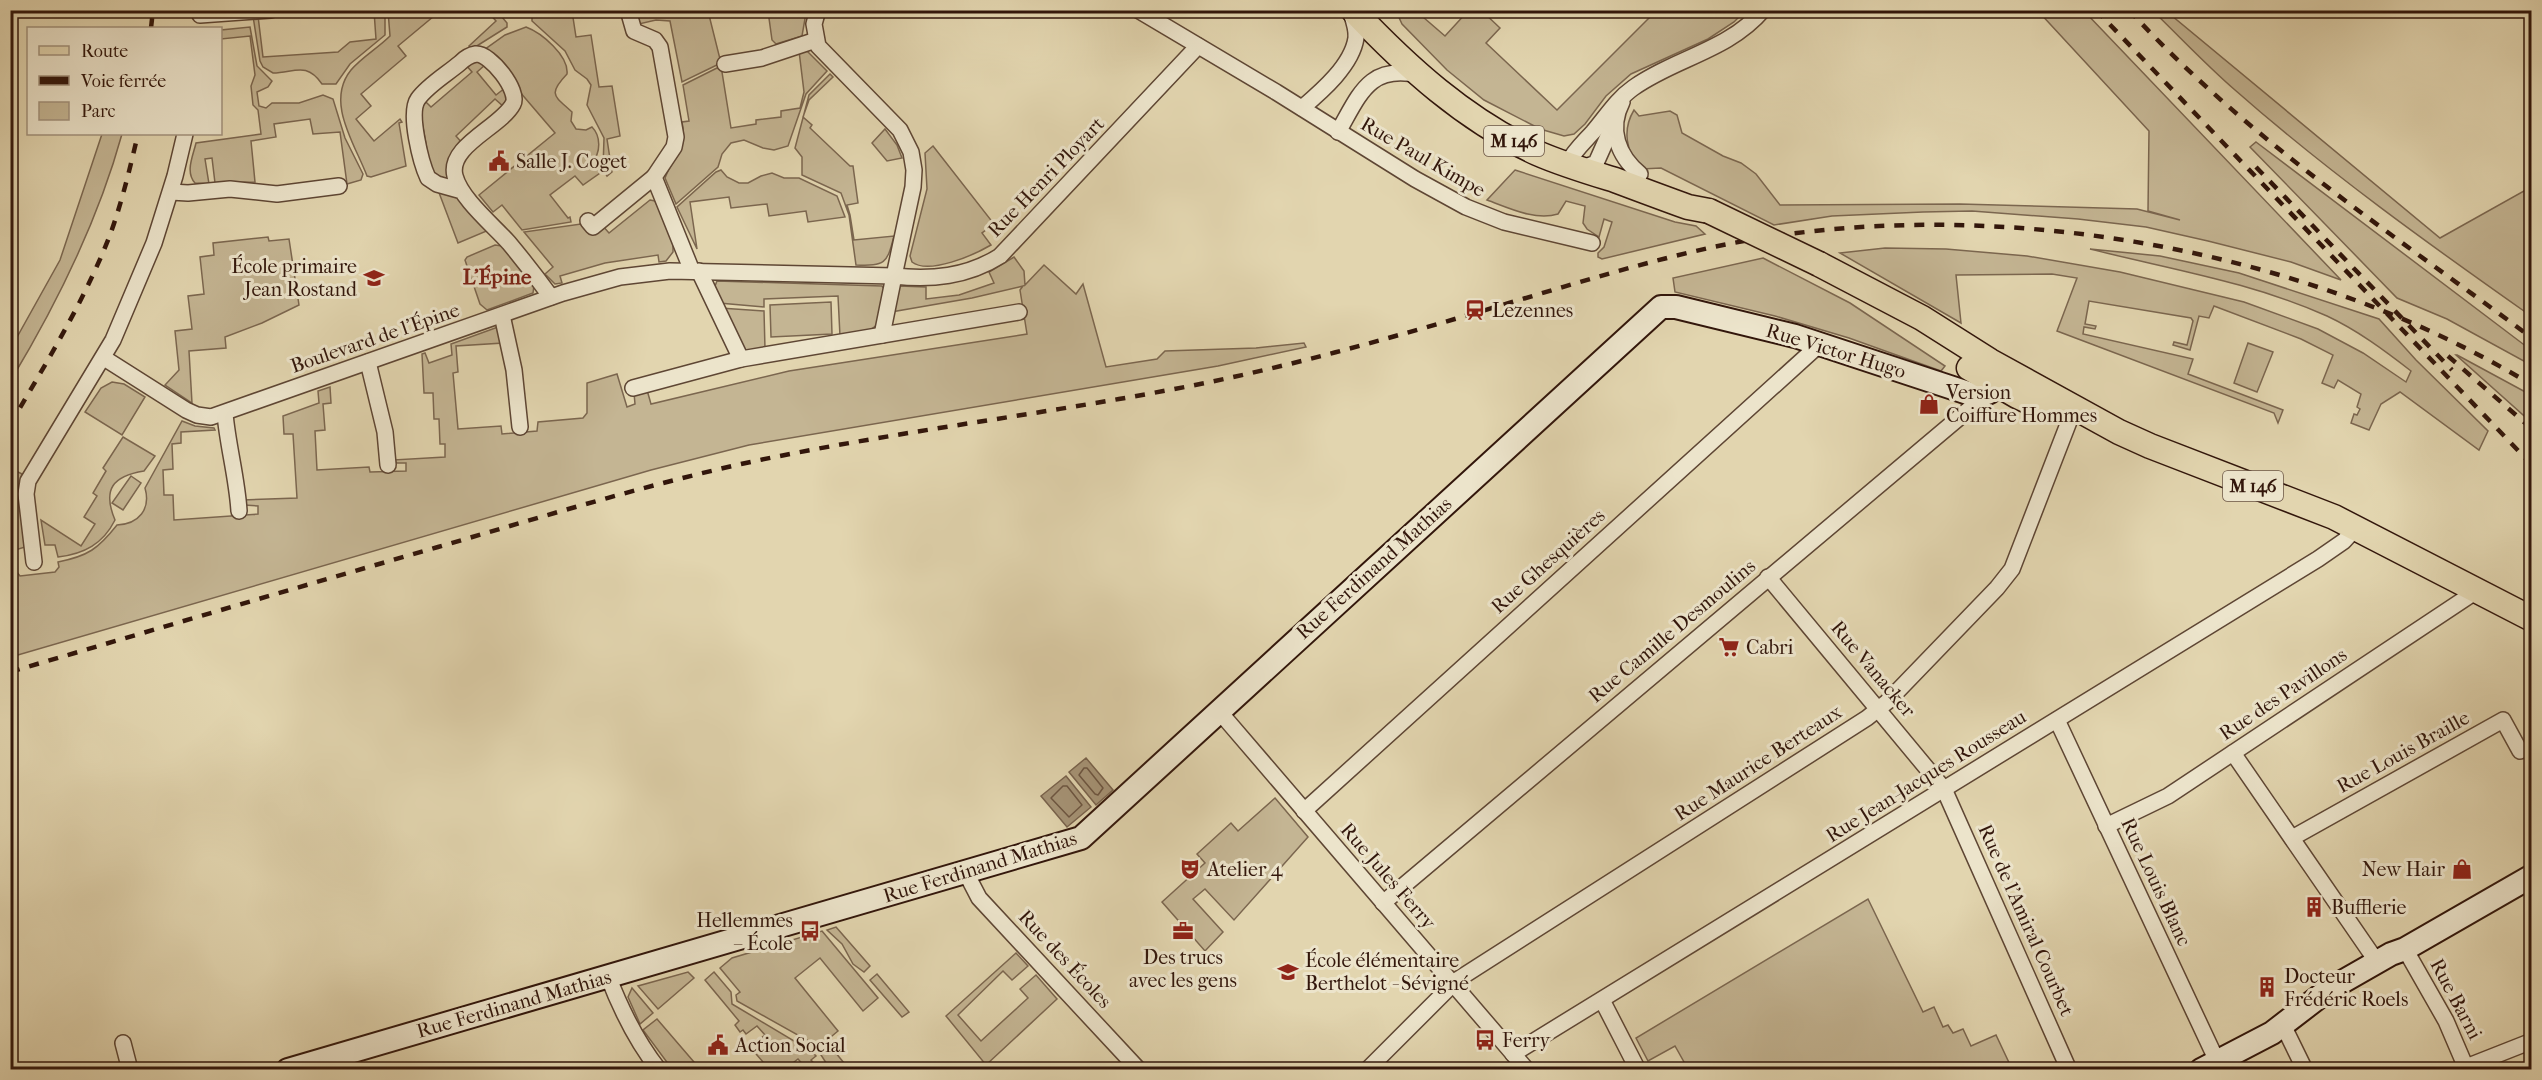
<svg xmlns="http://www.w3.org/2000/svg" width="2542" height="1080" viewBox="0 0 2542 1080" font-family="'IM FELL French Canon',serif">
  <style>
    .green { fill: #c4b593; stroke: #7b664f; stroke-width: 1.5 }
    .water { fill: #a69477; stroke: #78624c; stroke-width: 1.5 }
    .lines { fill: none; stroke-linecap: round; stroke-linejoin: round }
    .shore { stroke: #6c5541; stroke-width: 1.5 }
    .street-casing { stroke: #5e4634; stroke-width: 18 }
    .secondary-casing { stroke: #32160b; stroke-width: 26 }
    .primary-casing { stroke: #32160b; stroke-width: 27 }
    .street { stroke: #ece4cb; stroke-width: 15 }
    .secondary { stroke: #ece4cb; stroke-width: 22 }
    .primary { stroke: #e2d5af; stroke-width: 24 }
    .rail { stroke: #32160b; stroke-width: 4.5; stroke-dasharray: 10 10; stroke-linecap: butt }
    .primary-bridge-casing { stroke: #32160b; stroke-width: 27; stroke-linecap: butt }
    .primary-bridge { stroke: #e2d5af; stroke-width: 24 }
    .labels { text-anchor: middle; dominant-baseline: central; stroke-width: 6; stroke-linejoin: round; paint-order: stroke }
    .shield { fill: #ece4cb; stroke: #6a5445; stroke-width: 1.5 }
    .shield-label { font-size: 18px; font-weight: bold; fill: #32160b }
    .street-label { font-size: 20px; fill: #32160b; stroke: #ece4cb }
    .poi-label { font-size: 20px; fill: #32160b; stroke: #ece4cb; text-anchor: start }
    .neighbourhood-label { font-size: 21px; font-weight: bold; fill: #7a1f14; stroke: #ece4cb }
  </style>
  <rect width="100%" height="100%" fill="#e2d5af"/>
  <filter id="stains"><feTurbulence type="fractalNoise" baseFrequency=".00333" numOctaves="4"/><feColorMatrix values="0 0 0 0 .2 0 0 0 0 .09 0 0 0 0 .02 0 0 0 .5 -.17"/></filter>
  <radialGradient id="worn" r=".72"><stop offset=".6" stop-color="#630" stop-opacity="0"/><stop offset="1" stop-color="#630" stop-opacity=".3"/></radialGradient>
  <g class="green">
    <path d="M374,11H379V15H385V35L350,64L336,84H322C306,61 294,73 273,73L263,67L260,61L253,16H258L263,57L338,52L350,42L376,39Z"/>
    <path d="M388,11H440L398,46L406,56L361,94L371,106L356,119L374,141L400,119L402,122L399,123L406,166L371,177L367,176C355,144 325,102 351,70C362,57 378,48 390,36Z"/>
    <polygon points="487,11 497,11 507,23 507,27 472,49 469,46 496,21"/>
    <polygon points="532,11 572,11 576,37 591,35 599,87 612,86 620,136 607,139 612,172 607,176 603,169 604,138 587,105 591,85 587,79 575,70 565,51 532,21"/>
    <polygon points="633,11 708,11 721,63 682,82 670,21 656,20 639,24"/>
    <polygon points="768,11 801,11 806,13 802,36 776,44 772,40"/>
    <polygon points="1396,11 1416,11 1445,36 1468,11 1482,11 1500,28 1486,43 1557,110 1656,11 1745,11 1734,22 1708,39 1631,74 1606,96 1585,124 1574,134 1564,136 1540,129 1484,100 1447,70 1402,24"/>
    <path d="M2038,11H2084L2341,280L2291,262L2208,241L2146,227L2078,219L1972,211L1923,212L1832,216L1774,225L1661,168L1641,169C1626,152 1622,130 1634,110L1639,116L1670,111L1677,115L1682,133L1723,156L1741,163L1756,174L1780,205L1960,204L2137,209L2180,220L2148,211L2149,131Z"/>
    <path d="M2153,11H2166L2440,238L2531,187V316C2430,245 2328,172 2235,90C2206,65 2180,37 2153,11Z"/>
    <path d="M250,27L257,66L272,81L268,87L257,92L259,106L266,108L272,103H299L323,95L333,99L345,138L363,174L361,180L347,184L340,132L313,134L310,119L274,124L276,137L251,141L255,182L215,183L212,158L205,159L209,184L195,183C185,172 193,156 196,143L261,134L258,110L253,105L251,86L255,75L250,36L221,39V30Z"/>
    <path d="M526,27C542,33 569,56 567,74C547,95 555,96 572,112L571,121L576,129L586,130L592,127C601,136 601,153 592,162L600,173L583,185L575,176L550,195L568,218L570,217L571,222L522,230L502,205L493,212L479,195L555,133L484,50L505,35Z"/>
    <path d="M806,50L827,71L806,94L788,146L774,150L763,148L744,140L731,143L722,154L718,167L676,204L665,178C674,154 688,152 682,122L689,121L683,85L721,66L731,128L756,124V120L781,117V111L800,108L804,92L799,51Z"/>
    <polygon points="474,60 485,65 477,72 496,95 505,88 508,100 504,107 495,99 456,136 463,144 452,181 431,173 420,110 424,100 431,107 472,72 465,64"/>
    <path d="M830,74L833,77L809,100L803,117L812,125L810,128L850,166H853L858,203L847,205L850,215L854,240L894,236C887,264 885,266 856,265L849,215L841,193L802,175V157L795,148L809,95Z"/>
    <polygon points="885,129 897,145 902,158 887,161 872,143"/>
    <path d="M102,134H122C98,221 58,302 11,380V348L60,260Z"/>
    <polygon points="2256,142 2531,350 2531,365 2447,319 2397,298 2250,147"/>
    <path d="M933,146L994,224L982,233L991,245C974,255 929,275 912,262L910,256L927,189L925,153Z"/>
    <polygon points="721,170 727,177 739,183 748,183 761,176 772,173 784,178 799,178 837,196 845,217 808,222 806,211 769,216 767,204 731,208 729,197 690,202 697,249 677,207 716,172"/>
    <path d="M1515,170L1675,222L1696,226L1705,234L1602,259L1598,257V253L1604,247L1612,222L1604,219L1599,237L1587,229L1583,223L1585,206L1566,201L1558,214C1535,221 1509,208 1487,200Z"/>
    <polygon points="438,190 461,198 489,230 458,243"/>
    <polygon points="650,200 655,201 673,239 673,252 666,261 659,262 658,255 605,263 560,276 562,283 555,284 545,274 553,267 524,232 581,224 590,234 602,225 609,233"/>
    <polygon points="268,237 269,241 289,239 299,305 262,323 225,337 226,348 189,351 192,403 165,385 179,370 175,331 192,329 188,296 204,294 200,257 214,255 213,243"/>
    <polygon points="495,245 502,246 534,285 533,293 487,310 480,304 465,260 467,257"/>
    <path d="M1885,248L1946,249L2027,256L2120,272L2244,302L2318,329L2363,353L2406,382L2411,371C2384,350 2357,330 2327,316C2251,282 2169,269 2090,249L2160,256L2239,273L2379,319L2416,360L2488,431L2479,450L2400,392L2381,404L2369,430L2351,423L2354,414L2357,415L2360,409L2357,407L2361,394L2338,380L2334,388L2322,383L2333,355L2301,339L2214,306L2209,318L2199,316L2190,350L2173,345L2174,342L2187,345L2193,321L2191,318L2089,301L2085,324L2096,326L2095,329L2084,327L2083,334L2193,359L2188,374L2283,410L2278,423L2274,413L2057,331L2077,278L2052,274L1956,275L1961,323L1840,253Z"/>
    <path d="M1014,257L1024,271L1025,285L1044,265L1076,294L1083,284L1106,367L1157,359L1165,351L1256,348L1304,343L1306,347L1218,366L749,445L651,470L11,657L10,468L22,474L18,491L25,547L15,550L16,571L20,576L55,572L59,567L58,562C88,556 98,549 117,525C139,524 151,509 145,488L182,421L195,426L214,428L215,430L181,432V443L172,444L173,469L163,470L164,495H173L174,520L258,514V506L244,505L243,500L297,498L293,434H284L283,416L319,403L318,391L330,387L331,403L323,404L325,430L315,431L317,470L369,467L370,472L406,471V463H397L392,460L445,457V444H440L439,419H434L433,393H424L422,354L425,353L429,363L452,355L451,344L498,327L503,343L456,346L458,372L453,373L458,429L501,426L502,434L537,431L538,422L583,418L587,413V383L617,374L627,407L635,404L634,393L647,390L651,404L789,371L1027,334L1020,290L1023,286L972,298L891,312L899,286L926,287V299L959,295L994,283L989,272Z"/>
    <polygon points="1763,258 1850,303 1945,366 1941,371 1849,338 1775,316 1675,292 1673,278"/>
    <path d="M717,281L882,286L884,289C879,331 882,329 840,336L838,296L764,299V307L719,303L713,291Z"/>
    <polygon points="831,302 832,334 771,337 770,305"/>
    <polygon points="720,308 764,311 765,349 744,352"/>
    <polygon points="2248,343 2273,352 2257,392 2234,383"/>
    <polygon points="2457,355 2531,395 2531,422 2456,355"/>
    <polygon points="112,382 124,384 145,397 122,435 85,412 101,388"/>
    <path d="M123,437L155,456L144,471C113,476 102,489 115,520C103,544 84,554 58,557L55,545H45L41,520L81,546L95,524L84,517L97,496L93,493L106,471L103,468Z"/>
    <polygon points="131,476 141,483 123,510 112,503"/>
    <polygon points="1275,798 1308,837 1234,920 1205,889 1193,899 1223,932 1205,951 1162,902 1205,863 1197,854 1231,823 1238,831"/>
    <polygon points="1868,899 1923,1012 1934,1007 1943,1027 1948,1025 1953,1033 1963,1029 1971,1046 1996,1035 2012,1069 1688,1069 1675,1046 1648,1061 1636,1038"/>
    <polygon points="836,927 870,966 864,972 853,964 842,944 827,930"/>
    <polygon points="822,931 878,998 863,1011 820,958 795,978 838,1031 826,1041 849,1069 830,1069 814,1044 737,1001 736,995 740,992 720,968 732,958"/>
    <polygon points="1016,953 1028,966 1012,980 1003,971 958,1015 981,1041 1028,998 1020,989 1036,975 1057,999 986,1065 946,1016"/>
    <polygon points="688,972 694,978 658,1009 638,986"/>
    <polygon points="714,972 731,992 732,1004 811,1051 816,1056 811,1060 819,1069 807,1069 798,1059 785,1069 769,1069 750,1047 765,1035 757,1026 746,1034 743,1030 740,1032 735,1025 739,1021 705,980"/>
    <polygon points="877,974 909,1012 902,1017 870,980"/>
    <polygon points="632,988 653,1013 640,1024 628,997"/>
    <polygon points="657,1019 700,1069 672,1069 643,1030"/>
  </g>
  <g class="water">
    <polygon points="1086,758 1113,790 1096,805 1069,772"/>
    <polygon points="1066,776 1091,807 1067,827 1041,796"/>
  </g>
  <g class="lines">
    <g class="shore">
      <polygon points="1084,768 1087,768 1103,788 1098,795 1095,794 1079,775"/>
      <polygon points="1063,786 1067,786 1082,805 1069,817 1051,798"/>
    </g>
    <g class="street-casing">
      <g id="street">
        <polyline points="628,10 634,31 655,40 660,47 676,137 674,147 654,177 692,271"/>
        <polyline points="1138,10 1276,92 1415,179 1466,207 1504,222 1592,243"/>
        <polyline points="200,15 271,10"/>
        <polyline points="725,64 762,58 816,40"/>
        <path d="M1622,102C1608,129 1618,156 1640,174"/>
        <path d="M1302,108C1322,91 1352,65 1356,38C1357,28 1353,19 1350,10"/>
        <path d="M1338,132C1360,94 1369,64 1419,75"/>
        <path d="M1567,164C1574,151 1583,143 1593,132C1606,117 1616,100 1633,88C1675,58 1728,51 1763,10"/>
        <polyline points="1580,169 1596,163 1613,125"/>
        <path d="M462,191L437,184L428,178C421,163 408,113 418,99C428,85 447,74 460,63C464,59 470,55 476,54C490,53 520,91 513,104C501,127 447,146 455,176C461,199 493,225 509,243C524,261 538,279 551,297"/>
        <polyline points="171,192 188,193 230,189 277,194 339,186"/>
        <polyline points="588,221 593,227 654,177"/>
        <polyline points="699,271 741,359"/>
        <polyline points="502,315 514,370 520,427"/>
        <path d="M882,335L894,276C931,280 967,277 1000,256L1198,46"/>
        <polyline points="104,358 186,410 197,415 211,417 563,293 620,277 670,271 894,276 913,187 914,170 911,152 900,130 818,46 814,24 818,10"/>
        <polyline points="368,362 385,432 388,465"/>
        <polyline points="633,388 741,359 1019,312"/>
        <path d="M225,414C228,447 237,478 239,511"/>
        <polyline points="34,562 26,494 28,481 113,340 154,243 175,176 185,134"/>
        <polyline points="1768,577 1944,789 2069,1070"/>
        <polyline points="1218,710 1527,1070"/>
        <polyline points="2057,720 2217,1061"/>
        <polyline points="2233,753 2377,962"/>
        <polyline points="1304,811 1820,344"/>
        <polyline points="2106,826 2168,796 2478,590"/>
        <polyline points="2292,838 2503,720 2520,751"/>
        <polyline points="966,873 979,898 1139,1070"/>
        <polyline points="1383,903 1986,395"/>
        <polyline points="2405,949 2446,1021 2467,1070"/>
        <path d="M608,976C621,1010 636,1041 659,1070"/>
        <polyline points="1602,1000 1638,1070"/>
        <polyline points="2283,1025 2305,1070"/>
        <polyline points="123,1043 130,1070"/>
        <polyline points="1513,1054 2318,559 2344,541 2356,528"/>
        <polyline points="2466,1067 2532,1041"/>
        <polyline points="1367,1070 1457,980 1867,718 1887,702 1997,588 2012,569 2070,419 2078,410"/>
      </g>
    </g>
    <g class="secondary-casing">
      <g id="secondary">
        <path d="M288,1070L1081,838L1661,307H1676L1795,336L1974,395C1986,396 1996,391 1999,379L1995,368"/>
        <polyline points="2201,1070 2272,1033 2328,990 2391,954 2405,949 2532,876"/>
      </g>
    </g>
    <g class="primary-casing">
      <g id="primary">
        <path d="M1353,10C1407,67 1465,120 1537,153C1562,164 1589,172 1615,180C1639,189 1663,198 1688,207L1709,211"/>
        <polyline points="1819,264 1922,318 1990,361 2119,432 2150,446 2334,517 2532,619"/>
        <polyline points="1969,368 2017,396 2049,411"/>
      </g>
    </g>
    <use href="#street" class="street"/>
    <use href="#secondary" class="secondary"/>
    <use href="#primary" class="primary"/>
    <g class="rail">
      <polyline points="2096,10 2532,465"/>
      <path d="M2129,10C2247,139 2393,234 2532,338"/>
      <polyline points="151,28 153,10"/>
      <polyline points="2256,167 2452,370"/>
      <polyline points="2448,356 2532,429"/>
      <path d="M10,425C46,363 84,302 110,235C122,202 130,168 138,134"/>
      <path d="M10,672C153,630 295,588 438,547C538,518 639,487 741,464C894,431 1051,414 1205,383C1308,362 1408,333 1509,303C1580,282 1651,260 1723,245C1986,192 2302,245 2532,385"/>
    </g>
    <g class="primary-bridge-casing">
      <polyline id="primary-bridge" points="1709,211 1819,264"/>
    </g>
    <use href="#primary-bridge" class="primary-bridge"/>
  </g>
  <defs>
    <g id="civic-bare" transform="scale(1.62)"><path d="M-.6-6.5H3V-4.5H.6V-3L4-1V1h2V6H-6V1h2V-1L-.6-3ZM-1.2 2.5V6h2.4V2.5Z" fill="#8f2418" stroke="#ece4cb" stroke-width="2.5" paint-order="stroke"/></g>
    <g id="school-bare" transform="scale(1.62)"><path d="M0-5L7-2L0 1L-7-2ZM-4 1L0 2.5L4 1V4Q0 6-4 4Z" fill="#8f2418" stroke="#ece4cb" stroke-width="2.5" paint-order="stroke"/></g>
    <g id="station-bare" transform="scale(1.62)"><path d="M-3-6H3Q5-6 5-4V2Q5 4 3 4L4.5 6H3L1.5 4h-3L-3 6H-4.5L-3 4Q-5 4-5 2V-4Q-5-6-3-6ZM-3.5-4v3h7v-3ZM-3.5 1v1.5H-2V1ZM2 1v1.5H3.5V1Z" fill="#8f2418" stroke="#ece4cb" stroke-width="2.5" paint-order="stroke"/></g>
    <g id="shop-bare" transform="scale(1.62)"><path d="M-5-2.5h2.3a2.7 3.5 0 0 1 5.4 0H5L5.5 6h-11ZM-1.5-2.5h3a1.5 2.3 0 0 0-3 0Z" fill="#8f2418" stroke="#ece4cb" stroke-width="2.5" paint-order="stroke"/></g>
    <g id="supermarket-bare" transform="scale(1.62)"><path d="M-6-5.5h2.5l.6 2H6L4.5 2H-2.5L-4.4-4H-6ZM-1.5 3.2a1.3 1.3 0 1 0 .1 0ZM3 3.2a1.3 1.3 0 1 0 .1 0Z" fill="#8f2418" stroke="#ece4cb" stroke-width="2.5" paint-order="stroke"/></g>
    <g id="theatre-bare" transform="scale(1.62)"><path d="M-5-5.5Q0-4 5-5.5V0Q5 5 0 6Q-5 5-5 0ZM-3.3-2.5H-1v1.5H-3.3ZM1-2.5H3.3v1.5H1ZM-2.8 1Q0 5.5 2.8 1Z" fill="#8f2418" stroke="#ece4cb" stroke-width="2.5" paint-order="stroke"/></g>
    <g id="building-bare" transform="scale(1.62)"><path d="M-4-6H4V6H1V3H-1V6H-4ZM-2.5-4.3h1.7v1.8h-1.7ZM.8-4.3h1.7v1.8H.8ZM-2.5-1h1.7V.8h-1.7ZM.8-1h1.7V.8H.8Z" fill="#8f2418" stroke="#ece4cb" stroke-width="2.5" paint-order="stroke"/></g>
    <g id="bus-bare" transform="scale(1.62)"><path d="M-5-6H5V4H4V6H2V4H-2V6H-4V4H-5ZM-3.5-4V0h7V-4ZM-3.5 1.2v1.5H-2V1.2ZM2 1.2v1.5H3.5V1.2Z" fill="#8f2418" stroke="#ece4cb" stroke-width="2.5" paint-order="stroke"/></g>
    <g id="office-bare" transform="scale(1.62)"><path d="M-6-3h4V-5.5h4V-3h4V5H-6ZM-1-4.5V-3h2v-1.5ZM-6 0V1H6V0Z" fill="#8f2418" stroke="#ece4cb" stroke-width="2.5" paint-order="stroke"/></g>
  </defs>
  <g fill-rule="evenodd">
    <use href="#civic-bare" x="499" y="161"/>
    <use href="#school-bare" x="374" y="278"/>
    <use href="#station-bare" x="1475" y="310"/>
    <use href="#shop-bare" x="1929" y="404"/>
    <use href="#supermarket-bare" x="1729" y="647"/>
    <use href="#theatre-bare" x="1190" y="869"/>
    <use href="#shop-bare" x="2462" y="869"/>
    <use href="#building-bare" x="2314" y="907"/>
    <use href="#bus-bare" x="810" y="931"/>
    <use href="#office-bare" x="1183" y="931"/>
    <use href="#school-bare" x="1288" y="972"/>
    <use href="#building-bare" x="2267" y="987"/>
    <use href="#bus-bare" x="1485" y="1040"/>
    <use href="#civic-bare" x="718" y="1045"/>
  </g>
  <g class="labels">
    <g class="shield">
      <rect x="1484" y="126" width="60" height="30" rx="4.5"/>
      <rect x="2223" y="471" width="60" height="30" rx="4.5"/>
    </g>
    <g class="shield-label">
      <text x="1514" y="141">M 146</text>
      <text x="2253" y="486">M 146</text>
    </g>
    <g class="street-label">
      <text transform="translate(1423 157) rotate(30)">Rue Paul Kimpe</text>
      <text transform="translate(1046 177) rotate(-46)">Rue Henri Ployart</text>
      <text transform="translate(375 338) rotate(-19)">Boulevard de l'Épine</text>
      <text transform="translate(1836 351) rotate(17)">Rue Victor Hugo</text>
      <text transform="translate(1548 561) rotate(-42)">Rue Ghesquières</text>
      <text transform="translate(1374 568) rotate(-42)">Rue Ferdinand Mathias</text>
      <text transform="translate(1672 631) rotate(-40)">Rue Camille Desmoulins</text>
      <text transform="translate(1873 669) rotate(50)">Rue Vanacker</text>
      <text transform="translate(2283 694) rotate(-34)">Rue des Pavillons</text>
      <text transform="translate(2403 752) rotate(-29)">Rue Louis Braille</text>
      <text transform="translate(1758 763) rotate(-33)">Rue Maurice Berteaux</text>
      <text transform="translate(1926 776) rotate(-32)">Rue Jean-Jacques Rousseau</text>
      <text transform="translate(980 867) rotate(-17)">Rue Ferdinand Mathias</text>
      <text transform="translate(1388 876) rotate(49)">Rue Jules Ferry</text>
      <text transform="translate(2156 882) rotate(65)">Rue Louis Blanc</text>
      <text transform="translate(2026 920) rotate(66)">Rue de l'Amiral Courbet</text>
      <text transform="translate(1065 959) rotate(47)">Rue des Écoles</text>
      <text transform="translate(2456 999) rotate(62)">Rue Barni</text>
      <text transform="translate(514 1004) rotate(-16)">Rue Ferdinand Mathias</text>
    </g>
    <g class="poi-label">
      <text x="516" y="161">Salle J. Coget</text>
      <text x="357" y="266" text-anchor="end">École primaire<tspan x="357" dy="23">Jean Rostand</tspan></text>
      <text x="1492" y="310">Lezennes</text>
      <text x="1946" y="392">Version<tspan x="1946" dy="23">Coiffure Hommes</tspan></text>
      <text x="1746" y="647">Cabri</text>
      <text x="1207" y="869">Atelier 4</text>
      <text x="2445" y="869" text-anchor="end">New Hair</text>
      <text x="2331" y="907">Bufflerie</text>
      <text x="793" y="920" text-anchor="end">Hellemmes<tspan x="793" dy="23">– École</tspan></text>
      <text x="1183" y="957" text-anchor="middle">Des trucs<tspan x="1183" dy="23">avec les gens</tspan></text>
      <text x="1305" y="960">École élémentaire<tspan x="1305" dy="23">Berthelot - Sévigné</tspan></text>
      <text x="2284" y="976">Docteur<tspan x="2284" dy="23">Frédéric Roels</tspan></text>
      <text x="1502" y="1040">Ferry</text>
      <text x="735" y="1045">Action Social</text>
    </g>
    <g class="neighbourhood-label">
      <text x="497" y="277">L'Épine</text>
    </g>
  </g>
  <rect width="2542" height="1080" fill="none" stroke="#e2d5af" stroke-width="36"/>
  <rect x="12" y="12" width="2518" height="1056" fill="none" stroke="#32160b" stroke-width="3"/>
  <rect x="18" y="18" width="2506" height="1044" fill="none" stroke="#32160b" stroke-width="1.5"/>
  <rect x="27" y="27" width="195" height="108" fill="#ece4cb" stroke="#a2927e" stroke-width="1.5"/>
  <rect x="39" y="46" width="30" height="9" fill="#e2d5af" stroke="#a2927e" stroke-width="1.5"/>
  <text x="81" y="57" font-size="18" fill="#32160b">Route</text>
  <rect x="39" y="76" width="30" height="9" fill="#32160b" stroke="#a2927e" stroke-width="1.5"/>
  <text x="81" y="87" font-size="18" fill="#32160b">Voie ferrée</text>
  <rect x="39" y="102" width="30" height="18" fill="#c4b593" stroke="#a2927e" stroke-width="1.5"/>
  <text x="81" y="117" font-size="18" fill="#32160b">Parc</text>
  <rect width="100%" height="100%" filter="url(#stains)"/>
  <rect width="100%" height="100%" fill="url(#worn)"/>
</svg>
